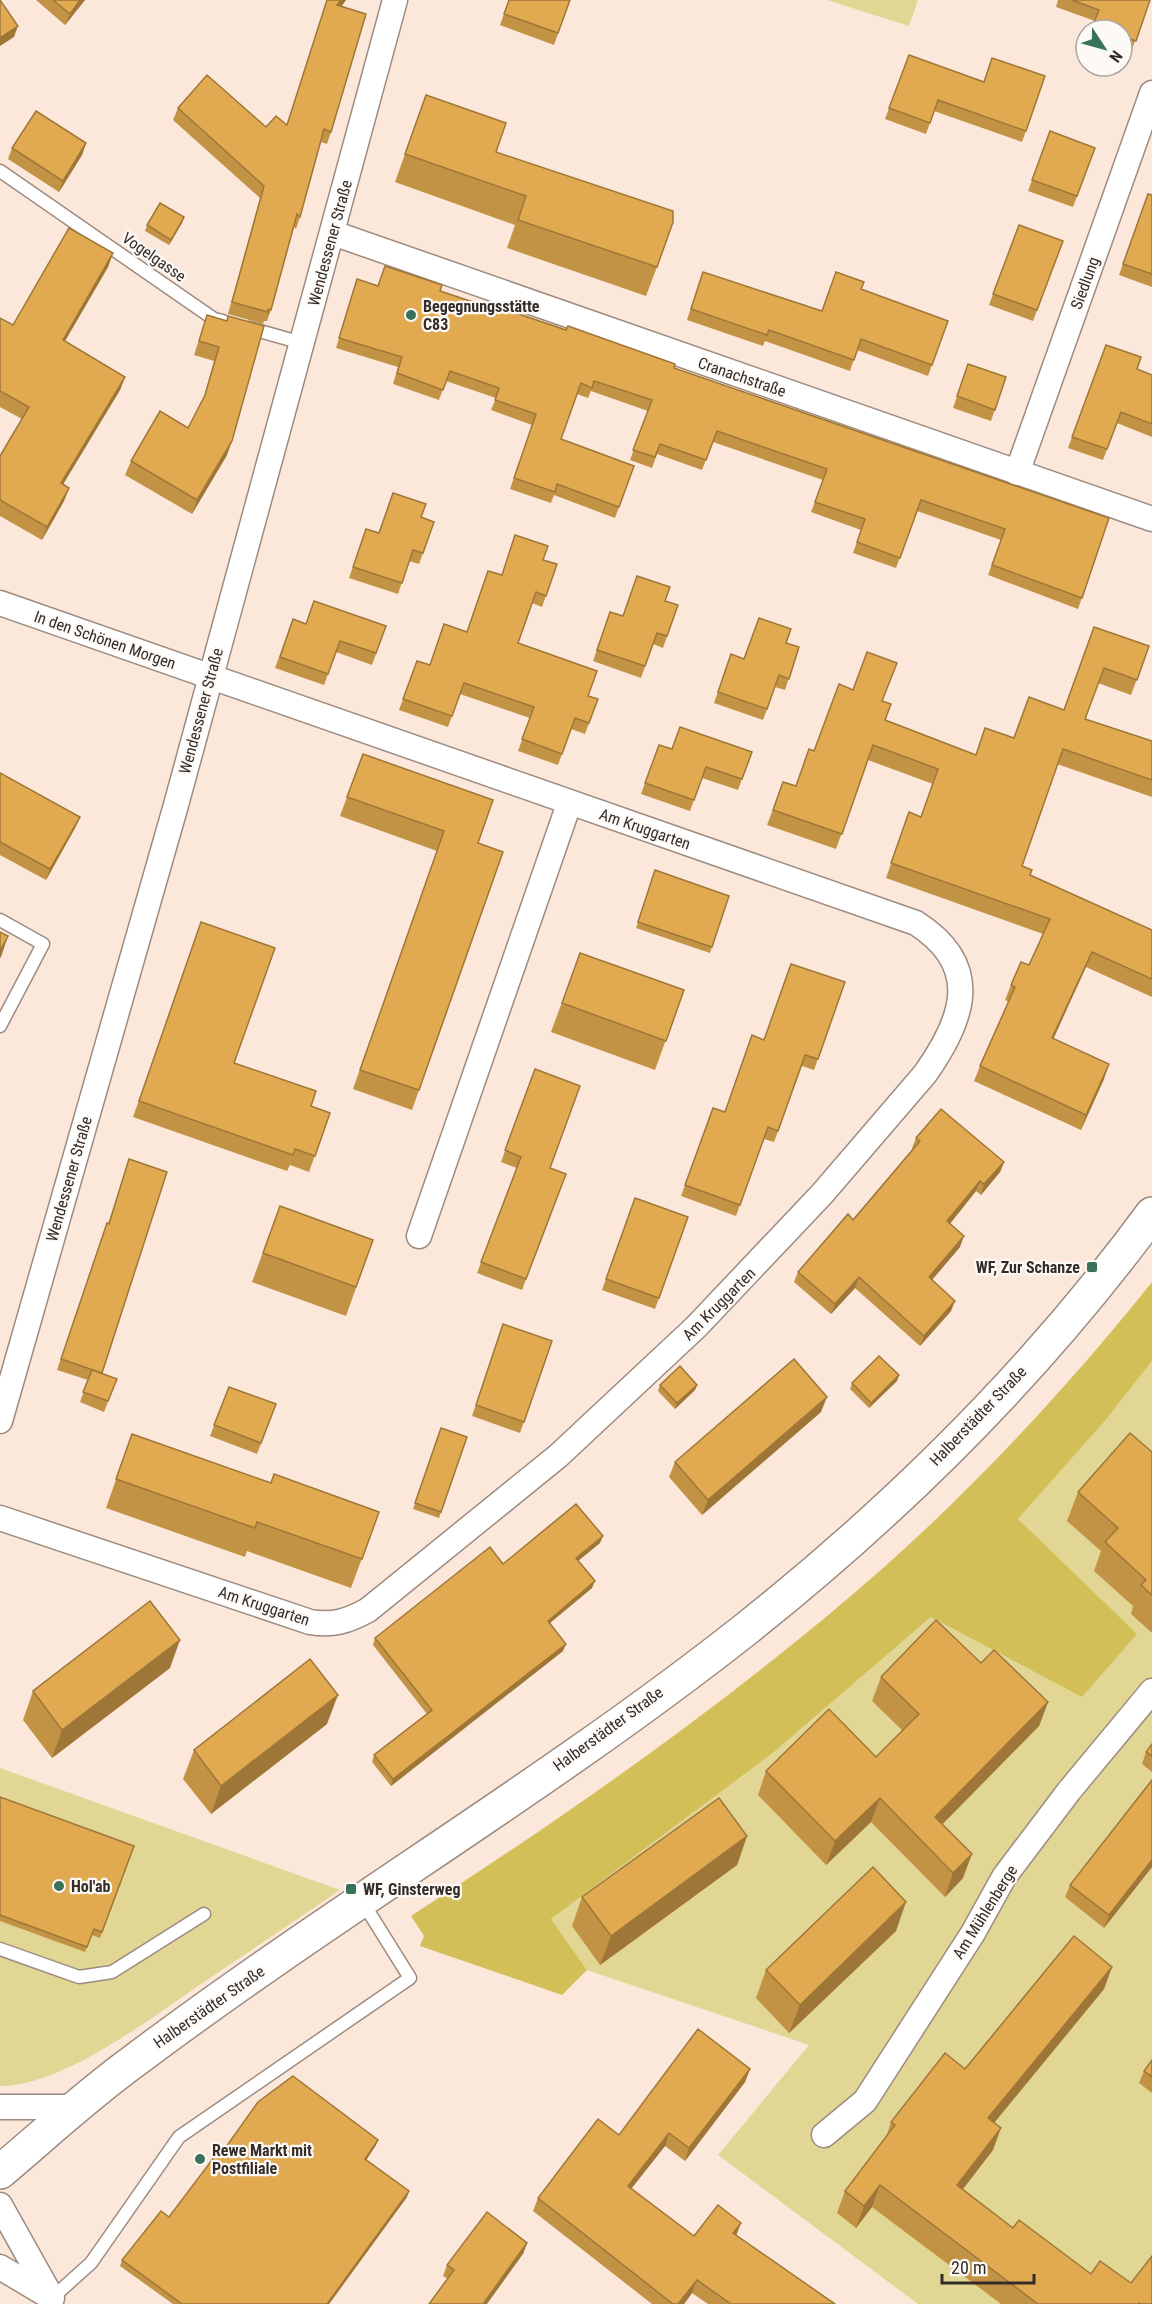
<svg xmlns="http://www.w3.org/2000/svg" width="1152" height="2304" viewBox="0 0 1152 2304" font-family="'Roboto Condensed',sans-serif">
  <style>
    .green { fill: #e2d695 }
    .forest { fill: #d2bf58 }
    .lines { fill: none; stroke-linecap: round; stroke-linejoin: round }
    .lane-casing { stroke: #9d8b7f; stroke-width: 15 }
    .street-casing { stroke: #9d8b7f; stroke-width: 27 }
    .secondary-casing { stroke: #9d8b7f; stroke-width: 36 }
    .lane { stroke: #fff; stroke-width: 12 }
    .street { stroke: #fff; stroke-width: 24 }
    .secondary { stroke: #fff; stroke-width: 33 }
    .wall { fill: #c29245 }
    .shaded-wall { fill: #9e7738 }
    .building { fill: #e2aa50; stroke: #9e7738; stroke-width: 1.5 }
    .poi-dot { fill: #39725a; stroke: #fdf9f6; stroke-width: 2 }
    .labels { text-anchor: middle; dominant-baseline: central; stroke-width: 4.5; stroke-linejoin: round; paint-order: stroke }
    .street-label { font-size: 16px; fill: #332c27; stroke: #fdf9f6 }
    .poi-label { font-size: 16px; font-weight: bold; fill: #332c27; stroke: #fdf9f6; text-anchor: start }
  </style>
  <rect width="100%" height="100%" fill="#fce8db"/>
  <g class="green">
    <polygon points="827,0 918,0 909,26"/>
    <polygon points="1152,1361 1152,2304 918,2304 718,2155 809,2045 587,1970 551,1919 774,1752 931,1617 1104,1422"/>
    <path d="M0,1768L340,1890C295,1921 250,1951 204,1982C154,2016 62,2087 0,2086Z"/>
  </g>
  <path class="forest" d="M1152,1282V1361L1104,1422L1018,1519L1137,1634L1082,1697L931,1617L774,1752L551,1919L587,1970L562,1995L420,1946L424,1936L411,1916C575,1810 735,1698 882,1569C978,1484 1072,1382 1152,1282Z"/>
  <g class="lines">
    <g class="lane-casing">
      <g id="lane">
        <polyline points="0,171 214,319 223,321"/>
        <polyline points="249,328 302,343"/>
        <polyline points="0,920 43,944 0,1026"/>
        <polyline points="0,1949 79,1977 112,1972 204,1914"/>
        <polyline points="52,2298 91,2263 179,2137 410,1978 362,1901"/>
      </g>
    </g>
    <g class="street-casing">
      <g id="street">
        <polyline points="333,233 1152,519"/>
        <polyline points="1017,473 1152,93"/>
        <path d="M0,603L916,923C983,966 964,1019 925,1074L822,1194L696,1327L558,1456L368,1610C348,1621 333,1626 310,1622L0,1518"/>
        <polyline points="419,1236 569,804"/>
        <polyline points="0,1421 176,805 395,0"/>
        <polyline points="0,2107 77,2107"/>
        <polyline points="824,2135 865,2101 973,1933 1004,1877 1069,1791 1152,1691"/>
        <polyline points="0,2205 52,2298 0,2267"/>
      </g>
    </g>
    <g class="secondary-casing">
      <path id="secondary" d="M0,2172C44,2135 87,2095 134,2061C333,1911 550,1784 746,1629C897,1509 1038,1369 1152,1214"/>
    </g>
    <use href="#lane" class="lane"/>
    <use href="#street" class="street"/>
    <use href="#secondary" class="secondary"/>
  </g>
  <g class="wall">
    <polygon points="36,0 85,0 65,25"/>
    <polygon points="327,0 346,0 342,6 331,132 327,144 321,142 300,217 296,229 294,227 271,310 267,321 264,321 263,324 228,314 260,198 173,120 178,108 266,127 287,125"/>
    <polygon points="509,0 570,0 554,45 500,25"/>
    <polygon points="1058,0 1150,0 1131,52 1122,48 1122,30 1092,30 1095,21 1056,7"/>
    <polygon points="909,55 984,82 1045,76 1022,142 934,111 926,134 885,119"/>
    <polygon points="426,95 496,152 657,267 646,296 507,248 515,225 395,182"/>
    <polygon points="1050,131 1095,148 1073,207 1028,191"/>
    <polygon points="86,143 82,155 59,192 8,159 12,148"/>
    <polygon points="1148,194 1152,195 1152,287 1119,275"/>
    <polygon points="184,217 182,223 169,245 145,231 147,225"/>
    <polygon points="1019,225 1063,241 1033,321 989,305"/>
    <polygon points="113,253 108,267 65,341 125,377 120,390 63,484 69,488 64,501 42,540 0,516 0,456 22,419 0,407 0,318 13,325"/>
    <polygon points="357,279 378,286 440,291 674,368 1109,518 1078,609 988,575 1001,540 917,511 896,568 853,553 861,530 811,512 823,480 713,442 702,470 657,454 652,468 630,460 648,411 591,391 588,398 577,394 561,439 634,466 615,518 554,495 551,503 510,489 532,425 491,410 496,398 446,381 439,400 393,384 398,367 336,348"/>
    <polygon points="699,283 822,311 861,289 948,321 928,376 857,350 850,371 765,341 763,346 687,320"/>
    <polygon points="207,315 226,321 227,455 192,514 125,475 131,461 188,428 203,400 214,361 194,355"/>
    <polygon points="1106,345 1137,369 1152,375 1152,437 1117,423 1103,460 1068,448"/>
    <polygon points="968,364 1006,377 991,421 953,408"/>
    <polygon points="421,517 434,522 419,564 409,561 398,594 349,578 366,529 379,533"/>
    <polygon points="543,560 557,564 542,607 532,603 518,643 588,696 598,699 585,734 571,729 558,765 518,751 530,718 460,694 448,727 399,710 417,661 430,665 467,632 502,575"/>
    <polygon points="665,601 678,605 663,648 653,644 641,678 593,661 610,612 623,616"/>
    <polygon points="293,619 306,624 386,626 372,665 336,652 324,685 275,668"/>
    <polygon points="1094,627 1149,646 1131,695 1098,683 1085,719 1152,741 1152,797 1057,764 1022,866 1030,875 1152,930 1152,997 1086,967 1053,1038 1104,1079 1081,1130 974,1081 980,1066 1009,1002 1005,1000 1011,985 1029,965 1043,934 886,878 909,812 921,817 933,784 868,760 836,849 767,825 783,782 796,786 814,751 882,701 885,720 976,755 1014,738 1064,710"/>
    <polygon points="786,643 799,647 785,690 775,687 763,720 714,703 731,654 744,659"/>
    <polygon points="659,745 672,749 752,752 738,790 702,778 690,811 641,794"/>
    <polygon points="363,754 478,843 503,852 412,1110 353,1089 437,851 340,816"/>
    <polygon points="0,773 80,817 75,828 46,880 0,855"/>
    <polygon points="655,870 729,896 710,953 636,928"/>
    <polygon points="201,922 234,1063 311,1106 330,1113 309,1172 290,1165 287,1171 133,1117"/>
    <polygon points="580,953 684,990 655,1070 551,1032"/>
    <polygon points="845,982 814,1070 802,1066 774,1142 764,1139 736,1216 681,1196 713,1108 725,1112 764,1040"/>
    <polygon points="535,1069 550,1168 566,1174 522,1290 477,1273 517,1168 501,1162"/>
    <polygon points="916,1138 1004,1162 1000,1172 981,1195 976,1191 950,1224 960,1247 932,1280 951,1311 920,1346 855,1288 831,1314 794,1282 798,1272 853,1220 913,1149 912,1148"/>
    <polygon points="129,1159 167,1172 102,1374 117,1379 104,1412 80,1402 88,1380 57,1370 103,1234 108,1224"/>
    <polygon points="635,1198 688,1217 655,1309 602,1290"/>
    <polygon points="280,1206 373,1240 346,1316 252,1282"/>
    <polygon points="503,1324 552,1341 520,1433 472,1416"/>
    <polygon points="899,1375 897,1381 869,1408 850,1389 852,1383"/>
    <polygon points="660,1385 697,1385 695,1390 675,1409 658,1391"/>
    <polygon points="229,1387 276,1404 257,1454 210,1436"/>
    <polygon points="821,1412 702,1515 669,1477 675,1462"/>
    <polygon points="441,1428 467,1437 439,1518 413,1509"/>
    <polygon points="132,1434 271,1483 379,1512 351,1588 247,1551 245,1557 106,1508"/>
    <polygon points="1152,1452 1152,1632 1151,1632 1131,1614 1133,1606 1094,1571 1101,1551 1067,1521 1078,1492"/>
    <polygon points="600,1543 578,1561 592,1588 550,1623 563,1651 391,1786 372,1762 374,1755 427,1714 373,1645 375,1638 503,1564"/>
    <polygon points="981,1663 1048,1702 1039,1726 942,1824 963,1878 945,1897 871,1822 826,1865 758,1795 766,1771 876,1757 903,1731 872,1701 881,1677"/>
    <polygon points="170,1668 52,1758 23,1720 33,1691"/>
    <polygon points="327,1724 211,1814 183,1779 194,1750"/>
    <polygon points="1152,1744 1152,1772 1142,1764 1146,1752"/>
    <polygon points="1152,1780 1152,1867 1104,1928 1065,1897 1070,1885"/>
    <polygon points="0,1797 134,1846 100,1938 92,1935 85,1952 0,1921"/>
    <polygon points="747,1836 737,1865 600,1965 572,1926 582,1897"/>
    <polygon points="896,1931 789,2033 756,1998 766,1970"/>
    <polygon points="1112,1967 1104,1989 994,2123 993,2150 963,2189 1013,2228 1091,2274 1152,2304 1001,2304 872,2207 856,2228 837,2213 845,2191 886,2138 891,2122 965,2069"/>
    <polygon points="1152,2060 1152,2093 1139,2083 1144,2071"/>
    <polygon points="750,2069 745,2082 685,2161 665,2146 631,2189 694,2236 741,2223 736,2235 835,2304 708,2304 692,2293 684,2304 652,2304 533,2211 538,2198 619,2135"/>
    <polygon points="376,2145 366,2160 407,2197 329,2304 173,2304 120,2266 122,2260 169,2217 221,2154"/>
    <polygon points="527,2243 523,2254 448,2279 443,2276 447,2265"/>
  </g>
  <g class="shaded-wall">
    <polygon points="80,0 85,0 65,25 70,14"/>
    <polygon points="341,0 346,0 333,17 337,5"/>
    <polygon points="18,26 14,37 0,46 0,38"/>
    <polygon points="86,143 82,155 59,192 63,181"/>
    <polygon points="184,217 182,223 169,245 171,240"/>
    <polygon points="113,253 108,267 58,353 63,340"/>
    <polygon points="125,377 120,390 56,496 61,483"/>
    <polygon points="232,441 227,455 192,514 197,500"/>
    <polygon points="69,488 64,501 42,540 47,527"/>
    <polygon points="80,817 75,828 46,880 50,869"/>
    <polygon points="8,936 1,957 0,958 0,951"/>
    <polygon points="1092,952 1086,967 1047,1053 1052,1038"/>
    <polygon points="1109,1064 1104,1079 1081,1130 1086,1115"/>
    <polygon points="1004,1162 1000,1172 981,1195 984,1184"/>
    <polygon points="980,1181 976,1191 943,1232 947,1221"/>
    <polygon points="964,1236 960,1247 925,1288 929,1277"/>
    <polygon points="859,1277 855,1288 831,1314 835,1304"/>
    <polygon points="955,1301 951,1311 920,1346 924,1336"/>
    <polygon points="899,1375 897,1381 869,1408 871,1403"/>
    <polygon points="697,1385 695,1390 675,1409 677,1403"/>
    <polygon points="827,1397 821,1412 702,1515 708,1500"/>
    <polygon points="603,1536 600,1543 573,1565 576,1558"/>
    <polygon points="595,1581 592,1588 545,1627 548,1621"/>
    <polygon points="180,1640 170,1668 52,1758 62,1730"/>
    <polygon points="566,1644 563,1651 391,1786 393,1779"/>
    <polygon points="338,1695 327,1724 211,1814 221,1786"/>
    <polygon points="1048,1702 1039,1726 926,1841 935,1817"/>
    <polygon points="880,1798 871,1822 826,1865 835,1841"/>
    <polygon points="747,1836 737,1865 600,1965 611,1936"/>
    <polygon points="972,1854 963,1878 945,1897 953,1873"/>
    <polygon points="1152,1860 1152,1867 1104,1928 1109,1915"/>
    <polygon points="906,1902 896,1931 789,2033 800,2005"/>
    <polygon points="1112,1967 1104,1989 980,2140 988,2118"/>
    <polygon points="750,2069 745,2082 685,2161 689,2148"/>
    <polygon points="1001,2128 993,2150 949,2207 957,2185"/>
    <polygon points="669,2133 665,2146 623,2199 628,2186"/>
    <polygon points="378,2140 376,2145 363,2165 365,2159"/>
    <polygon points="880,2185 872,2207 856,2228 864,2206"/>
    <polygon points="409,2191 407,2197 329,2304 327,2304"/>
    <polygon points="741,2223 736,2236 733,2233"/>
    <polygon points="527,2243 523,2254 487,2304 483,2304"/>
    <polygon points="697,2280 692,2293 684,2304 678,2304"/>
  </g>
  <g class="building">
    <polygon points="0,0 18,26 0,38"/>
    <polygon points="53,0 80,0 70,14"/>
    <polygon points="327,0 341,0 337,5 366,14 331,132 324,129 300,217 297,214 271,310 268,309 268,312 232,302 264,186 178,108 207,75 266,127 276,116 287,125"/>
    <polygon points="509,0 570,0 558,33 504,14"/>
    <polygon points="1072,0 1150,0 1136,41 1122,36 1122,30 1106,30 1093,25 1099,10"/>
    <polygon points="909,55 984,82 992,58 1045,76 1026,131 938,100 930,123 889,108"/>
    <polygon points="426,95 506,123 496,152 673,211 673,222 657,267 518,220 526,196 405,154"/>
    <polygon points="36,111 86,143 63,181 12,148"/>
    <polygon points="1050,131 1095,148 1077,196 1032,180"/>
    <polygon points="1148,194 1152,195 1152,274 1123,264"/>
    <polygon points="160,203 184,217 171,240 147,225"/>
    <polygon points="1019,225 1063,241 1037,310 993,294"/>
    <polygon points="69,228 113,253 63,340 125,377 61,483 69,488 47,527 0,500 0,456 29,407 0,391 0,318 13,325"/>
    <polygon points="385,266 442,285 440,291 506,313 507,310 566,330 568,326 675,364 674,368 1109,518 1082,598 992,565 1005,529 921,500 900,558 857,542 865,519 815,502 827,469 717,431 706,460 660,444 655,457 633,450 652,400 594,381 592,388 581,383 561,439 634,466 619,507 557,484 555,492 514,478 536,414 495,400 499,388 450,371 443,390 397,373 402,357 339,338 357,279 378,286"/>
    <polygon points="703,272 822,311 836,272 864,282 861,289 948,321 932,365 861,339 854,360 769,330 767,335 691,309"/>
    <polygon points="207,315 227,321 228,316 264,326 232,441 197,500 131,461 160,411 188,428 205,395 219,347 199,341"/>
    <polygon points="1106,345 1141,357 1137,369 1152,375 1152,424 1121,412 1107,449 1072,437"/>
    <polygon points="968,364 1006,377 995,410 957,396"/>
    <polygon points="393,493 426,504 421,517 434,522 423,553 413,550 402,583 353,567 366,529 379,533"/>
    <polygon points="515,535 548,546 543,560 557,564 546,596 536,592 518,643 597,671 588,696 598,699 589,723 575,718 562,754 522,739 534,707 464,683 452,716 403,699 417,661 430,665 444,624 467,632 488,571 502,575"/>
    <polygon points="637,576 670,587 665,601 678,605 667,636 657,633 645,666 597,650 610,612 623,616"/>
    <polygon points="314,601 386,626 376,653 340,641 328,674 280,657 293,619 306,624"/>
    <polygon points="759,618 791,629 786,643 799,647 789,679 779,675 767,709 718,692 731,654 744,659"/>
    <polygon points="1094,627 1149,646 1137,680 1104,668 1085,719 1152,741 1152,780 1063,749 1022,866 1032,870 1030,875 1152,930 1152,979 1092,952 1052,1038 1109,1064 1086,1115 980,1066 1015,987 1011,985 1021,962 1029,965 1050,919 891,863 909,812 921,817 938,769 873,745 842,834 773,810 783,782 796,786 809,749 814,751 839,684 853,690 867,652 897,663 882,701 891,704 885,720 976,755 985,728 1014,738 1029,697 1064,710"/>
    <polygon points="680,727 752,752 742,779 706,767 694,800 645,783 659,745 672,749"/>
    <polygon points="363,754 493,800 478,843 503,852 419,1090 360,1070 444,831 347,797"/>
    <polygon points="0,773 80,817 50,869 0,842"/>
    <polygon points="655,870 729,896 712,947 638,922"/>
    <polygon points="201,922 275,948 234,1063 316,1091 311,1106 330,1113 315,1156 295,1149 293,1155 139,1101"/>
    <polygon points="0,932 8,936 0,951"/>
    <polygon points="580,953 684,990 666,1041 562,1003"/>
    <polygon points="791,964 845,982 818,1059 805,1055 778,1131 768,1127 740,1205 685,1185 713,1108 725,1112 752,1035 764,1040"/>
    <polygon points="535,1069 580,1086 550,1168 566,1174 526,1279 481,1262 521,1157 505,1150"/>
    <polygon points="941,1109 1004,1162 984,1184 980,1181 947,1221 964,1236 929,1277 955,1301 924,1336 859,1277 835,1304 798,1272 848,1214 853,1220 920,1141 916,1138"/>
    <polygon points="129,1159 167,1172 102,1373 61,1359 107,1223 109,1224"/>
    <polygon points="635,1198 688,1217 659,1298 606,1279"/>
    <polygon points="280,1206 373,1240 356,1287 263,1253"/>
    <polygon points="503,1324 552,1341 524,1422 476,1405"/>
    <polygon points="879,1356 899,1375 871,1403 852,1383"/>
    <polygon points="794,1359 827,1397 708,1500 675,1462"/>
    <polygon points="680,1366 697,1385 677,1403 660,1385"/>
    <polygon points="92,1370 117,1379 108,1401 83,1392"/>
    <polygon points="229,1387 276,1404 261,1443 214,1425"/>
    <polygon points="441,1428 467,1437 441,1512 415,1503"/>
    <polygon points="1130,1433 1152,1452 1152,1595 1141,1585 1146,1580 1105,1542 1118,1528 1078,1492"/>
    <polygon points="132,1434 271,1483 274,1474 379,1512 362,1559 257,1522 255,1528 116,1479"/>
    <polygon points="576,1504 603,1536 576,1558 595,1581 548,1621 566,1644 393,1779 374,1755 432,1710 375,1638 490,1547 503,1564"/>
    <polygon points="150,1601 180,1640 62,1730 33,1691"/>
    <polygon points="936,1620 981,1663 994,1650 1048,1702 935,1817 972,1854 953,1873 880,1798 835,1841 766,1771 829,1709 876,1757 919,1714 881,1677"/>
    <polygon points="310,1659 338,1695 221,1786 194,1750"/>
    <polygon points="1152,1744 1152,1756 1146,1752"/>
    <polygon points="1152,1780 1152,1860 1109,1915 1070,1885"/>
    <polygon points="0,1797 134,1846 102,1932 94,1929 87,1947 0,1915"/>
    <polygon points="719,1798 747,1836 611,1936 582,1897"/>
    <polygon points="873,1867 906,1902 800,2005 766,1970"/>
    <polygon points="1074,1936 1112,1967 988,2118 1001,2128 957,2185 1013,2228 1019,2220 1091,2274 1100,2261 1131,2283 1152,2256 1152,2304 1141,2304 1139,2303 1138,2304 1038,2304 880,2185 864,2206 845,2191 895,2125 891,2122 945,2053 965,2069"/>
    <polygon points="698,2029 750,2069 689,2148 669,2133 628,2186 694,2236 718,2205 741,2223 733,2233 835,2304 731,2304 697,2280 678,2304 673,2304 538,2198 598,2119 619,2135"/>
    <polygon points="1152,2060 1152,2077 1144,2071"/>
    <polygon points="293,2076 378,2140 365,2159 409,2191 327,2304 182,2304 122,2260 161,2211 169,2217 218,2152 221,2154 258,2102"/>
    <polygon points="487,2212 527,2243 483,2304 429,2304 454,2270 447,2265"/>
  </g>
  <g class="poi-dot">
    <circle cx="411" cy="315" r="6"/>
    <rect x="1086" y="1261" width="12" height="12" rx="3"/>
    <circle cx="59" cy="1886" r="6"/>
    <rect x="345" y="1883" width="12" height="12" rx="3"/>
    <circle cx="200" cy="2159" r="6"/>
  </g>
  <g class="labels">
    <g class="street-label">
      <text transform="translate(330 243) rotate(-75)">Wendessener Straße</text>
      <text transform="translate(154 257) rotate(35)">Vogelgasse</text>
      <text transform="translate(1085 283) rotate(-70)">Siedlung</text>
      <text transform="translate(742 377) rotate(19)">Cranachstraße</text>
      <text transform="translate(105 640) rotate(19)">In den Schönen Morgen</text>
      <text transform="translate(201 711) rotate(-75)">Wendessener Straße</text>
      <text transform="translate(645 829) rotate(19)">Am Kruggarten</text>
      <text transform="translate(69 1179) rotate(-74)">Wendessener Straße</text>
      <text transform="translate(719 1304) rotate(-45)">Am Kruggarten</text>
      <text transform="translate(978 1416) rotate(-46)">Halberstädter Straße</text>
      <text transform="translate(264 1606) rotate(18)">Am Kruggarten</text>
      <text transform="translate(608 1729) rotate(-36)">Halberstädter Straße</text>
      <text transform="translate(985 1912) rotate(-58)">Am Mühlenberge</text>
      <text transform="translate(209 2007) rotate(-35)">Halberstädter Straße</text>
    </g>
    <g class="poi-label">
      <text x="423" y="306">Begegnungsstätte<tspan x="423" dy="18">C83</tspan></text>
      <text x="1080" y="1267" text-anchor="end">WF, Zur Schanze</text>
      <text x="71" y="1886">Hol'ab</text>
      <text x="363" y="1889">WF, Ginsterweg</text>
      <text x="212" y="2150">Rewe Markt mit<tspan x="212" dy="18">Postfiliale</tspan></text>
    </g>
  </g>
  <g transform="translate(1104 48) rotate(126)"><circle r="28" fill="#fdf9f6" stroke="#aca7a3" stroke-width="1.5"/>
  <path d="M0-4.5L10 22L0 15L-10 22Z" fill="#39725a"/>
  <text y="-9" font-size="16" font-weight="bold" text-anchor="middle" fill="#332c27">N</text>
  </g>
  <path d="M942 2274v9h92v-9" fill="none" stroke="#332c27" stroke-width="3"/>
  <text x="951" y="2274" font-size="18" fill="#332c27" stroke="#fdf9f6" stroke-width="4.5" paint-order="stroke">20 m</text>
</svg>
